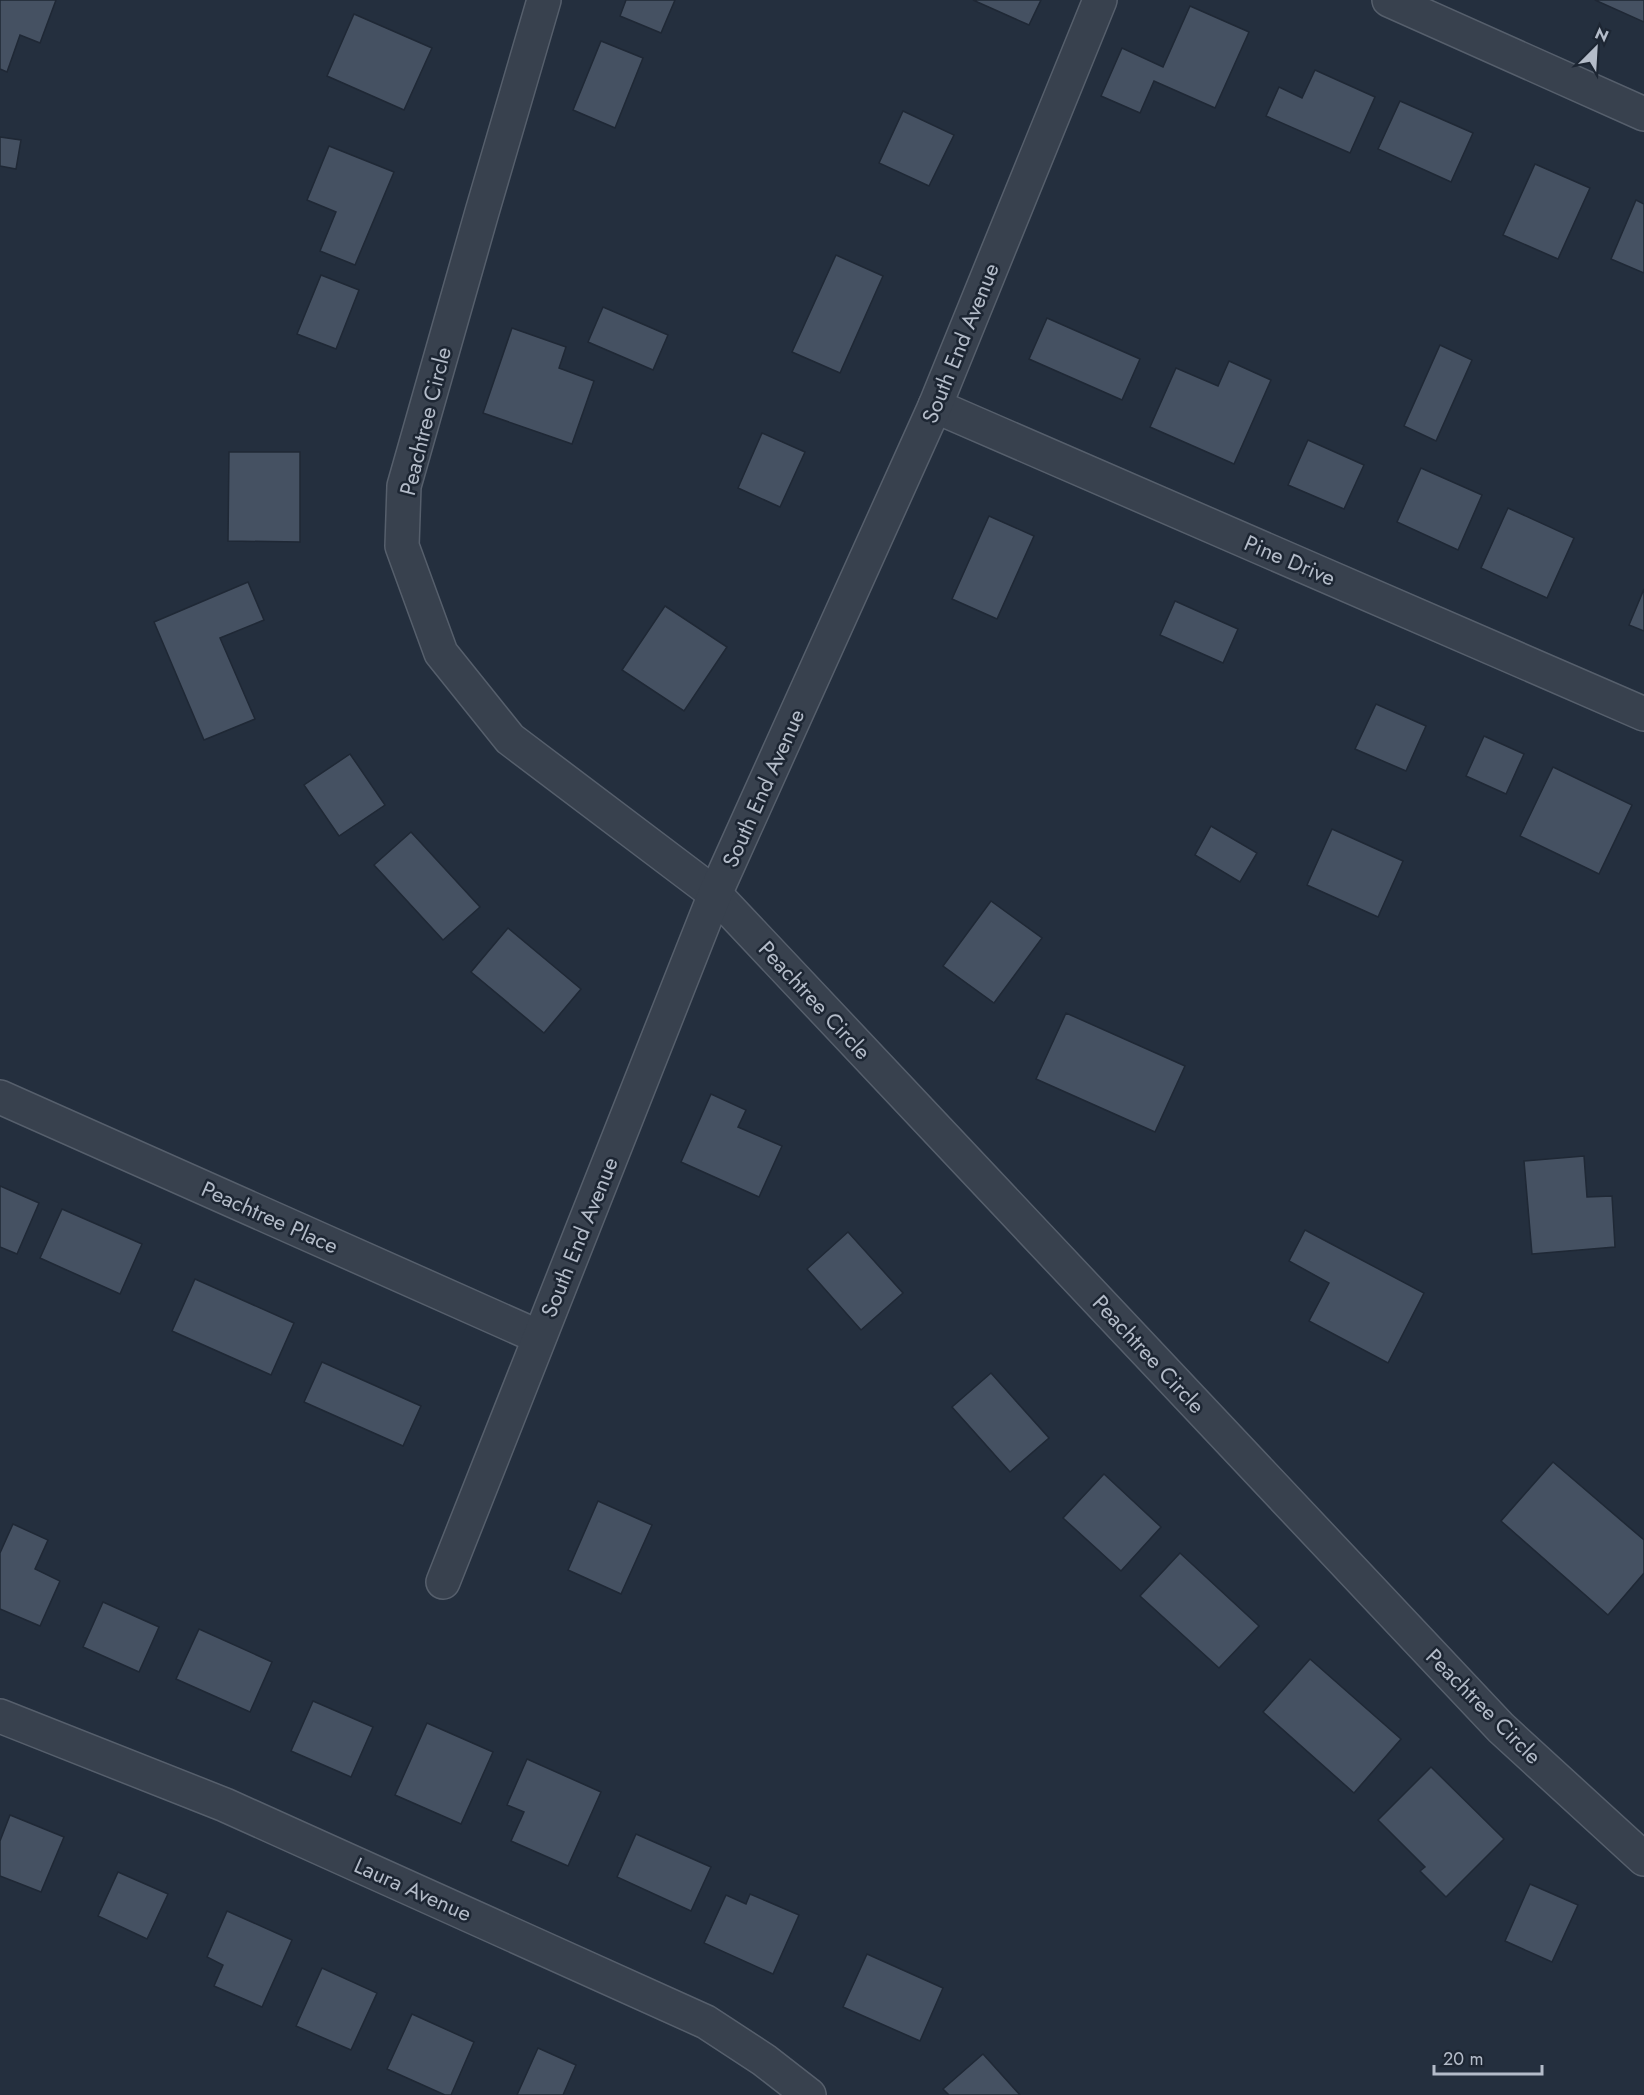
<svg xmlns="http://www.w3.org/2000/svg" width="1644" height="2095" viewBox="0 0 1644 2095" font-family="Jost,sans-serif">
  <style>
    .building { fill: #455162; stroke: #1f2835; stroke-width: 1.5 }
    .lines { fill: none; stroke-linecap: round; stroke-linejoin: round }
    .minor-casing { stroke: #565f6c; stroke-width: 36 }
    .minor { stroke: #38414e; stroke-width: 33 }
    .labels { text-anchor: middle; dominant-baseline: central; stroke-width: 5; stroke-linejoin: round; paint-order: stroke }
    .street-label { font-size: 22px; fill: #b4bcc9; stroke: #1d2633 }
  </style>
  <rect width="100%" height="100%" fill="#242f3e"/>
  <g class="building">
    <polygon points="0,0 56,0 40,43 20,35 7,72 0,69"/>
    <polygon points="626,0 675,0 661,33 620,16"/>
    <polygon points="973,0 1041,0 1029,25"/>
    <polygon points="1595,0 1644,0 1644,22"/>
    <polygon points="1190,6 1249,32 1215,108 1154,81 1140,113 1101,96 1122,48 1163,67"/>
    <polygon points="354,14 432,48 404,110 327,76"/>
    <polygon points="601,41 643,58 615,128 573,110"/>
    <polygon points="1315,70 1375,97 1350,153 1266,116 1279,87 1302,98"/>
    <polygon points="1400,101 1473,133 1451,182 1378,149"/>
    <polygon points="903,111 954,135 929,186 879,163"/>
    <polygon points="0,137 21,140 16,169 0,166"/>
    <polygon points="329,146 394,172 355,265 320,251 336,212 307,200"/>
    <polygon points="1535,164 1590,188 1558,259 1503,235"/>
    <polygon points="1636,200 1644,204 1644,273 1611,259"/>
    <polygon points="836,255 883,276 840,373 792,352"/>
    <polygon points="321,275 359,290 336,349 297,334"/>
    <polygon points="603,307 668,335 653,370 588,342"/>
    <polygon points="1047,318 1140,359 1122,400 1029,359"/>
    <polygon points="512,328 566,347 559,368 594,381 572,444 483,413"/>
    <polygon points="1440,345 1472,360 1436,441 1404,426"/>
    <polygon points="1229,361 1271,380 1234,464 1150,427 1176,368 1218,386"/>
    <polygon points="762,433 805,452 780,507 738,488"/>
    <polygon points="1308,440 1364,465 1344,509 1288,485"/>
    <polygon points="229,452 300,452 300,542 228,541"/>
    <polygon points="1421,468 1482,495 1458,550 1397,522"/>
    <polygon points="1508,508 1574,538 1547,598 1481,568"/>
    <polygon points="989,516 1034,536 997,619 952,599"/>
    <polygon points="248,582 264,620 220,638 255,719 204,740 154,622"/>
    <polygon points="1644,589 1644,631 1629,625"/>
    <polygon points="1175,601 1238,629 1223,663 1160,635"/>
    <polygon points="665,606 727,647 684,711 622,670"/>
    <polygon points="1376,704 1426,726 1406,771 1355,749"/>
    <polygon points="1484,736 1524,754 1506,794 1466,776"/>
    <polygon points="350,754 385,805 339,836 304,785"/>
    <polygon points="1553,767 1632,805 1599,874 1520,836"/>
    <polygon points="1211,826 1257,853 1240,882 1195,855"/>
    <polygon points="1332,829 1403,861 1378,917 1307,885"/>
    <polygon points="411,832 480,907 443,940 374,865"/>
    <polygon points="991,901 1042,938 994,1003 943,966"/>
    <polygon points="508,928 581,989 544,1033 471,972"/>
    <polygon points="1066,1013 1185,1066 1155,1132 1036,1079"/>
    <polygon points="711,1094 746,1110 738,1127 782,1146 759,1197 681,1162"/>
    <polygon points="1584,1156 1587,1197 1612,1196 1615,1247 1532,1254 1524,1161"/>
    <polygon points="0,1186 39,1203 17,1254 0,1247"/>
    <polygon points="62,1209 142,1244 120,1294 40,1258"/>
    <polygon points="1305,1230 1424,1293 1388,1363 1309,1321 1329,1283 1289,1261"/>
    <polygon points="848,1232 903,1293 861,1330 807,1269"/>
    <polygon points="195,1279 294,1323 271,1375 172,1331"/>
    <polygon points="322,1362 421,1406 403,1446 304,1402"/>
    <polygon points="991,1373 1049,1438 1010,1472 952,1407"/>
    <polygon points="1553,1462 1644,1540 1644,1573 1608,1615 1501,1521"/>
    <polygon points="1104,1474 1161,1527 1121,1571 1063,1518"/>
    <polygon points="598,1501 652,1525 621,1594 568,1570"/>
    <polygon points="13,1524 48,1540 35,1569 60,1581 40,1626 0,1609 0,1553"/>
    <polygon points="1180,1553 1259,1626 1219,1668 1140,1596"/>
    <polygon points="103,1602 159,1627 139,1672 83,1647"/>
    <polygon points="199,1629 272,1662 250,1712 176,1679"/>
    <polygon points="1310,1659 1401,1739 1354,1793 1263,1712"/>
    <polygon points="313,1701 373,1727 351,1777 291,1751"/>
    <polygon points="427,1723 493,1752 461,1824 395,1795"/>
    <polygon points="527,1759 601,1792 568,1866 511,1841 524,1812 507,1805"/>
    <polygon points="1431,1767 1504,1839 1446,1897 1420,1871 1425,1867 1378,1820"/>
    <polygon points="10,1815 64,1837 41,1892 0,1876 0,1841"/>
    <polygon points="636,1834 711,1867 691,1911 617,1877"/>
    <polygon points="118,1872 168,1894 147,1939 98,1916"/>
    <polygon points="1530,1884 1578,1905 1552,1962 1505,1941"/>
    <polygon points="750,1894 799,1915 773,1974 704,1943 726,1895 746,1904"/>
    <polygon points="227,1911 292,1940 262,2007 214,1986 223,1965 207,1957"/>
    <polygon points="867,1954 943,1988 920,2041 843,2007"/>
    <polygon points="322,1968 377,1993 351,2050 296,2026"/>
    <polygon points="412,2014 474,2042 451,2095 445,2095 387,2069"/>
    <polygon points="538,2048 576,2065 563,2095 517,2095"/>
    <polygon points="983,2054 1020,2095 949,2095 943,2089"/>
  </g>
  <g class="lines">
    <g class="minor-casing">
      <g id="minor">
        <polyline points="544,0 482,212 404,486 402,546 441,653 510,739 715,894 1501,1728 1644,1859"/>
        <polyline points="1389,0 1644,114"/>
        <polyline points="935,406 1644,714"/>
        <polyline points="0,1097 539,1337"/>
        <polyline points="443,1582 715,894 935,406 1100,0"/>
        <polyline points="0,1716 225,1805 706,2022 764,2060 809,2095"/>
      </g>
    </g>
    <use href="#minor" class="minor"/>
  </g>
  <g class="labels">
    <g class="street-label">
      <text transform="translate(960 343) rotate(-68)">South End Avenue</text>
      <text transform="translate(425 421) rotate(-76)">Peachtree Circle</text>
      <text transform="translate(1290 560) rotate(23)">Pine Drive</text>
      <text transform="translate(763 788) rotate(-66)">South End Avenue</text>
      <text transform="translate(815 1000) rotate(47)">Peachtree Circle</text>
      <text transform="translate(270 1217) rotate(24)">Peachtree Place</text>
      <text transform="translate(579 1237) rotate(-68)">South End Avenue</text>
      <text transform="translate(1149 1354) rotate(47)">Peachtree Circle</text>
      <text transform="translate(1484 1706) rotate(45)">Peachtree Circle</text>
      <text transform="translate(413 1889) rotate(24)">Laura Avenue</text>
    </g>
  </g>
  <g transform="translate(1596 48) rotate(24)" stroke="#1d2633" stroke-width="4.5" paint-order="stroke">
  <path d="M0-4.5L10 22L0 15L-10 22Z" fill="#b4bcc9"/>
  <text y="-9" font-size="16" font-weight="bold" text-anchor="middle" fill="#b4bcc9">N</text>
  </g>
  <path d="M1434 2065v9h108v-9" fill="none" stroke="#b4bcc9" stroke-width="3"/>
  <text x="1443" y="2065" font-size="18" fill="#b4bcc9" stroke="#1d2633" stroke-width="4.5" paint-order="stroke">20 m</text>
</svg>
